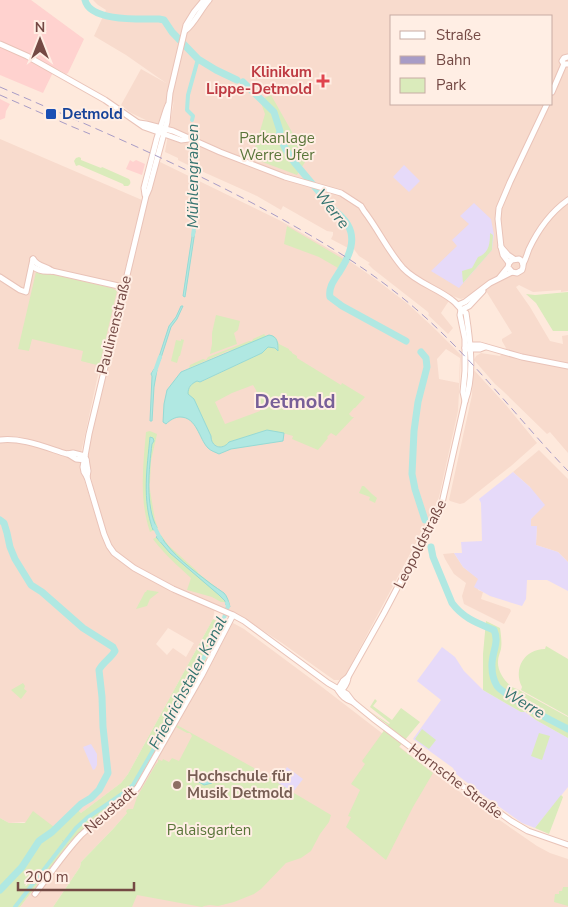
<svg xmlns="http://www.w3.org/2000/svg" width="568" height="907" viewBox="0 0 568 907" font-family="'Nunito Sans',sans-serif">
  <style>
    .residential { fill: #f8dbcd; fill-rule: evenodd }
    .commercial { fill: #ffd2cf }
    .education { fill: #e6daf9 }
    .green { fill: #daebbb; fill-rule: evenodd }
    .water { fill: #b0e8e2; stroke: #96dad4 }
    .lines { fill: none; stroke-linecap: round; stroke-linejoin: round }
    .stream { stroke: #96dad4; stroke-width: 1 }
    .canal { stroke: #b0e8e2; stroke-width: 4 }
    .river { stroke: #b0e8e2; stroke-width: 7 }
    .secondary-casing { stroke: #e9c3b8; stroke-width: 7 }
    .secondary { stroke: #fff; stroke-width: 5 }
    .rail { stroke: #a89cc6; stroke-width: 1; stroke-dasharray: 8 5; stroke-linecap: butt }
    .health-dot { fill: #e0444e; stroke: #ffeee4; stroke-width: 2 }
    .transit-dot { fill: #1a4fb4; stroke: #ffeee4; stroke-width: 2 }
    .education-dot { fill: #8d6e63; stroke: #ffeee4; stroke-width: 2 }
    .labels { text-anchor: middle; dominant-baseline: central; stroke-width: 4; stroke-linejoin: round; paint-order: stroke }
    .health-label { font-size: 15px; font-weight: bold; fill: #be3a42; stroke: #ffeee4; text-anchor: end }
    .transit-label { font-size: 15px; font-weight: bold; fill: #164399; stroke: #ffeee4; text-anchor: start }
    .park-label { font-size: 15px; fill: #597539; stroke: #ffeee4 }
    .street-label { font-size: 15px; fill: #744944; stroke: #ffeee4 }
    .education-label { font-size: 15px; font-weight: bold; fill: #785e54; stroke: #ffeee4; text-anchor: start }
    .water-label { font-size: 16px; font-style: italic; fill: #357470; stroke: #ffeee4 }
    .district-label { font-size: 20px; font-weight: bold; fill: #775f98; stroke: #ffeee4 }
  </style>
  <rect width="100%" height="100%" fill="#fee9dc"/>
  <g class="residential">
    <path d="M93,0H568V291L561,292V290L533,292L519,285L516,287L530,307L550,341L563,344L562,336L568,335V453L550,432L547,434L503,391L495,384L474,360L476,356L481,353L500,356L506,348L502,341V339L512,333L483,286L464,298L461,299L452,296L441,313L453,328L448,334L428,315L429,314L428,312L373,269L368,264L370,263L359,256L353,248L349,246L348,248L331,239L333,235V232L327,231L283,206L281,210L257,196L190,166L178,160V158L165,152L174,100L166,127L150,122L131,113L121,105L141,69L166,83L126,55L94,36L106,10L98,5ZM392,16H552V104H392Z"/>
    <path d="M0,139L142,200L104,356L98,375L81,453L80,467L102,537L110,552L129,567L162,585L171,592L215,608L213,619L128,774L121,783L81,813L75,807L57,824L54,828L23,822L9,823L0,818ZM168,628L194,643L186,657L173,648L167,655L156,644Z"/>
    <path d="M158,161L281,221L345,258L374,278L408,304L435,329L461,355L458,411L439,497L434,509L345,676L339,680H334L282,643L245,619L196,598L135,566L114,549L106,533L94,491L88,464V452L90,435L146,203ZM446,349L460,358L459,383L439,379L437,359Z"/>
    <polygon points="473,369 506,405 537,443 511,466 464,503 460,504 450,501 449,500 472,395"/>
    <polygon points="539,450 568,479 568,562 558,552 536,545 537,526 531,526 531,519 534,515 530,487 513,472"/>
    <polygon points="454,553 463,567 479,579 477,583 478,590 483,592 481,599 510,609 511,611 504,624 464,604 462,596 466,583 454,574 445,559 443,554"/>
    <polygon points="233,623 244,629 322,687 435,774 488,812 537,846 550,853 568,859 568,907 87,907 128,812 113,829 81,862 80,867 53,907 20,907 70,842 97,818 116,806 225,625"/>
  </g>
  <g class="commercial">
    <polygon points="0,0 31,0 84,39 68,73 66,74 55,68 43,93 0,75"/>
    <polygon points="0,99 10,104 6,111 5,118 0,120"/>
    <polygon points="130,160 133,162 136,160 145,164 142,175 126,169"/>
  </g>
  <g class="education">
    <polygon points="404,165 420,181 409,192 393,177"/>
    <polygon points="474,203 491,219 494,235 492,250 459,288 431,271 457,246 452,240 469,224 460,216"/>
    <polygon points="513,472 530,487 545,505 531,519 531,526 537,526 536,545 558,552 568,562 568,591 547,580 527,580 526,599 522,606 490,596 474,587 478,579 463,567 454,553 462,553 461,542 482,541 481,503 479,499"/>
    <polygon points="442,647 455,657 464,671 483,690 521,712 525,712 536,720 568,738 568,787 535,828 522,823 483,795 456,774 453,768 413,739 441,700 417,681"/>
    <polygon points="91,744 97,754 97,765 95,769 93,770 83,747"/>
    <polygon points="287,767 303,779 293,792 278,783 281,779 279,778"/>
  </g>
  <g class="green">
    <polygon points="271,95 292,132 305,162 297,175 252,158 265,114 260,100"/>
    <path d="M79,157L81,158V160L101,168L102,167L129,179C131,182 131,184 128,186H124L123,184L79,165L76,166L74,161L76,158Z"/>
    <polygon points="287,226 343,259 338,268 319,257 284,244"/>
    <path d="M490,233L493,235L492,250L463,283L462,271L472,268L478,257C489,253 490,244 490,233Z"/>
    <polygon points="38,271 112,288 117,291 100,363 97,365 81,361 83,351 32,339 29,351 18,349 36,272"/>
    <polygon points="568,292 568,331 553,331 536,303 526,294 535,295"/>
    <polygon points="216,315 240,321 238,330 234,333 237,344 210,354 212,344 212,333"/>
    <path d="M264,334L266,336C273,333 276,337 279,344L289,349V350L292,352V353L297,356V358L341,385L342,383L365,397L355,408H354L349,414L352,417H354L336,436L331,433L327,437L328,438L318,450L292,439L293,436L286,434L267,430L229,442L227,445L220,447L215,445L212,442L211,436L194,399L188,394V390L192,384L197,381L201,382L262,353L268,347L275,348L278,351V345L277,340L228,351L189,368L190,365L203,359L206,360L208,357L249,341H252L253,339ZM253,385C254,387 255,388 256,390C257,393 256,398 260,401L259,404L260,411L225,424L215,402L232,393Z"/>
    <polygon points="181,339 184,340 180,356 179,356 177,363 171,361 176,340 181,341"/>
    <path d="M150,431L157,434L151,461L150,483L149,484L155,520L158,528L150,532C139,499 143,466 146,432Z"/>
    <polygon points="362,486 364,486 372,494 377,498 375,503 369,500 370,497 359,493"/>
    <path d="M161,535L168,545L198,572V573L226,595L229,602H221L212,597L187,590L191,578C177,565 164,554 153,539Z"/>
    <polygon points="147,590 159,592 150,599 147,606 136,609 145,592 146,592"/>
    <polygon points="213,619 225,625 138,782 127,796 116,806 97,818 87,825 70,842 20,907 0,907 0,818 9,823 25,823 33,811 54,827 75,807 81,813 121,783 128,774"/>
    <path d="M486,621L500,628C501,635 502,642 501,649C500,653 498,657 498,661C497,672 507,686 517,689L568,717V738L536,720L526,712H521L483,690V654Z"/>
    <path d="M546,646L568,659V716L521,690L522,687C513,669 524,649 545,649Z"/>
    <polygon points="23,683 25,686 24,689 27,691 21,699 11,690"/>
    <polygon points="375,699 377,701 373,706 392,720 401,708 420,722 399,747 433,773 413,807 386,860 346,827 351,817 348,816 360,790 351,784 365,764 362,761 388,725 368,710 389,724 390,723 370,707"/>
    <polygon points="177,725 254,768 294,793 331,815 329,822 320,834 311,851 301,858 286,863 261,889 254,894 234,902 218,906 210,905 204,906 202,907 137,895 132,907 53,907 80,867 81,862 113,829 127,813 126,811 128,809 133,809 137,797 156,764 158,762 158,759 162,761 163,759 169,762 172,758 179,761 192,736 190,733 187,733 176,727"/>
    <polygon points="422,729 436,740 429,749 415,739"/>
    <polygon points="539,733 550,736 542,760 531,756"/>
    <polygon points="561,795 563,797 549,834 535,828"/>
    <polygon points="563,887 568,887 568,906 554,902 555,894 559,894 559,891 562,891"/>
  </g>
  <g class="water">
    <polygon points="191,177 193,178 192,202 193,215 197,223 194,222 191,218"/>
    <polygon points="193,230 195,231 185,297 183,296"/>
    <polygon points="181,306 183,306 177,319 171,327 160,361 158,360 169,326 176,317"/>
    <path d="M269,335C278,336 278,344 278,351L275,348L268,347L262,353L200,382L197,381C191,384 188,387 188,394L194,399L211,436C211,447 222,451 229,442L267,430L284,433L283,441L231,449L219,454C215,452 211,451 208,448C199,439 197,417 180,417C175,417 170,420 166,424L163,422L164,404L167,390L181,372Z"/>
    <polygon points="154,369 157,370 154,387 152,421 150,421 152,376 151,374"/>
    <path d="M150,437L153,438L154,441L152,444C149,468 145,506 157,528L153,530C142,500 147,468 150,437Z"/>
    <path d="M160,535C172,555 193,570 211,584C215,587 220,590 224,593C227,596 229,602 230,607L226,605L225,601L219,595L170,553L156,537Z"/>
    <path d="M204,773C210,774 212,775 214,781L212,783L204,785L194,779L197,775Z"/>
  </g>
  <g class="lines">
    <polyline class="stream" points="63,841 64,842"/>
    <g class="canal">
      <polyline points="192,120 193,116 187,110 188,95 198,59"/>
      <polyline points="193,129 194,149"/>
      <polyline points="191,181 195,166"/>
      <polyline points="193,218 195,222 193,235"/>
      <polyline points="154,374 160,357"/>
      <polyline points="154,526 161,540"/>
      <polyline points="15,907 76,828 87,818 122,794 133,785 163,733 222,624 228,606 227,603"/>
    </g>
    <g class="river">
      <path d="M85,0C90,22 141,19 159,19L164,20L172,32L198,59L216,70L237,80"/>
      <path d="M243,82L274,112L280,131L279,135L285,148L294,162L335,211C359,229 354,249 340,271C335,279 328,287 330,297L342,306L406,341"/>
      <polyline points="421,352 426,358 427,367 418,402 414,431 412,474 415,489 425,520"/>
      <path d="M0,520L4,523L7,533L10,547L15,559L31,585L42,592L83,628L113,647L115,651C111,658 102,663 99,670L102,697L103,727L108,773L99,790L91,798L81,804L52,832L39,841L22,867L0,890"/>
      <path d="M431,547L433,557L452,603C463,618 477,623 494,630C500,643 491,653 492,667C492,674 494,681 497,686C500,690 506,693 510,696C528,709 548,719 568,729"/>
    </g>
    <g class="secondary-casing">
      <g id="secondary">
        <polyline points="204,0 194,12 186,25 170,93 167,122 149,189 146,196 89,434 83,467 84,472 87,477 104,534 109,546 114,553 134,568 173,589 233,615 244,621 328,683 347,694 353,702 375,720 454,780 511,821 528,831 568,845"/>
        <path d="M186,30C194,24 201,9 209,0"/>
        <polyline points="0,44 27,56 105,100 144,127 181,140 189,139"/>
        <polyline points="568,57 564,58 562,61 564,64 568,64"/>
        <polyline points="552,92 564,64"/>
        <path d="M139,123L146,124L173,131L220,152L285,177L341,193L361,206L364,211C378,229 388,251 403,268C417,283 437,288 452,300C458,304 460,310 466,313C470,339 475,376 465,401L442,503L384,613L348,677C348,683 345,686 342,690"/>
        <polyline points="145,195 144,188 157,138 166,110 168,105"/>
        <polyline points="501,247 508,255 514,259"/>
        <path d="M33,259C39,268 45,265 52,271"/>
        <polyline points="509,263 503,255 501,247 498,219 499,208 510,182 547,104"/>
        <path d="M523,264C526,259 527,254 529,249C538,230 551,212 568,200"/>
        <path d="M32,266C37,270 45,272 52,271L123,287"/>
        <polyline points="0,277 20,290 26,292 33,259"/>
        <path d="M500,277L508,267L509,263L512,260L519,259C523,261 524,265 522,270L517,273L512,272L508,267"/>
        <polyline points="458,305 465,302 490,283 512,272"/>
        <polyline points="461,310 460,315 465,339 465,371 463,392 465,401"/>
        <polyline points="461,310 469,306 483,291"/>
        <polyline points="465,348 470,345 480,345 522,357 568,366"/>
        <polyline points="467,349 480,349 485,347"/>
        <path d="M0,440C21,437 47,448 67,454L73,453L85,456"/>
        <polyline points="68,454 76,459 86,460"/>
        <polyline points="86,459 88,471 87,477"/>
        <polyline points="338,689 343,681 348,677"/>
        <path d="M338,690C342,696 345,700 353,702"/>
        <path d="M35,894C50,874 64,853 81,835C99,818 122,807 138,787L202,675L233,615"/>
      </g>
    </g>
    <use href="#secondary" class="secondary"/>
    <g class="rail">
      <path d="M0,87C97,129 195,170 287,222C330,246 372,272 410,304C469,353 515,416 568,471"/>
      <polyline points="0,95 73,127 90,134"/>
    </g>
  </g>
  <path class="health-dot" d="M320.5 73.5h5v5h5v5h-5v5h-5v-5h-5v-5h5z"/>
  <rect class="transit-dot" x="45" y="108" width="12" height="12" rx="2.5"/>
  <circle class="education-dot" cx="177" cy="785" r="5"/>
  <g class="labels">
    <g class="health-label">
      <text x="312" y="72">Klinikum<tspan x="312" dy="17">Lippe-Detmold</tspan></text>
    </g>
    <g class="transit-label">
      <text x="62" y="114">Detmold</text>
    </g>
    <g class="park-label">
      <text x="277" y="138">Parkanlage<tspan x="277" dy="17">Werre Ufer</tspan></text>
      <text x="209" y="830">Palaisgarten</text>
    </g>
    <g class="street-label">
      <text transform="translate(114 325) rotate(-76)">Paulinenstraße</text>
      <text transform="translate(420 544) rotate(-63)">Leopoldstraße</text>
      <text transform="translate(456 781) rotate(37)">Hornsche Straße</text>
      <text transform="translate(110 810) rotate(-41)">Neustadt</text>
    </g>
    <g class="education-label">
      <text x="187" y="776">Hochschule für<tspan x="187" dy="17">Musik Detmold</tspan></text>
    </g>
    <g class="water-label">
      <text transform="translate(193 176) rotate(-90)">Mühlengraben</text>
      <text transform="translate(332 209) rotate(52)">Werre</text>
      <text transform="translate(188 683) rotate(-62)">Friedrichstaler Kanal</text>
      <text transform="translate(524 703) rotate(31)">Werre</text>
    </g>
    <g class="district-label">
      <text x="295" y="401">Detmold</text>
    </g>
  </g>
  <rect x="390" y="15" width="162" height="90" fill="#ffeee4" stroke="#c7aca4"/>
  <rect x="400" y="31" width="25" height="8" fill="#ffffff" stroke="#c7aca4"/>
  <text x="436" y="40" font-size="15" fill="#744944">Straße</text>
  <rect x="400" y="56" width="25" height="8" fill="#a89cc6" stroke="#c7aca4"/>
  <text x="436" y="65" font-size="15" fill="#744944">Bahn</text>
  <rect x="400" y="78" width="25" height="15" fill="#daebbb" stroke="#c7aca4"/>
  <text x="436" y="90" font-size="15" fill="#744944">Park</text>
  <g transform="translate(40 40)" stroke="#ffeee4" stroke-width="4" paint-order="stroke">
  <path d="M0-4L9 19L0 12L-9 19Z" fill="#744944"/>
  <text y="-8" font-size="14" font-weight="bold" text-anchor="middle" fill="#744944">N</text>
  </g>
  <path d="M18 882v8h116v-8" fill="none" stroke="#744944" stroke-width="2.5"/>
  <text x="25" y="882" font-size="15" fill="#744944" stroke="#ffeee4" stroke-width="4" paint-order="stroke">200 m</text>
</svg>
